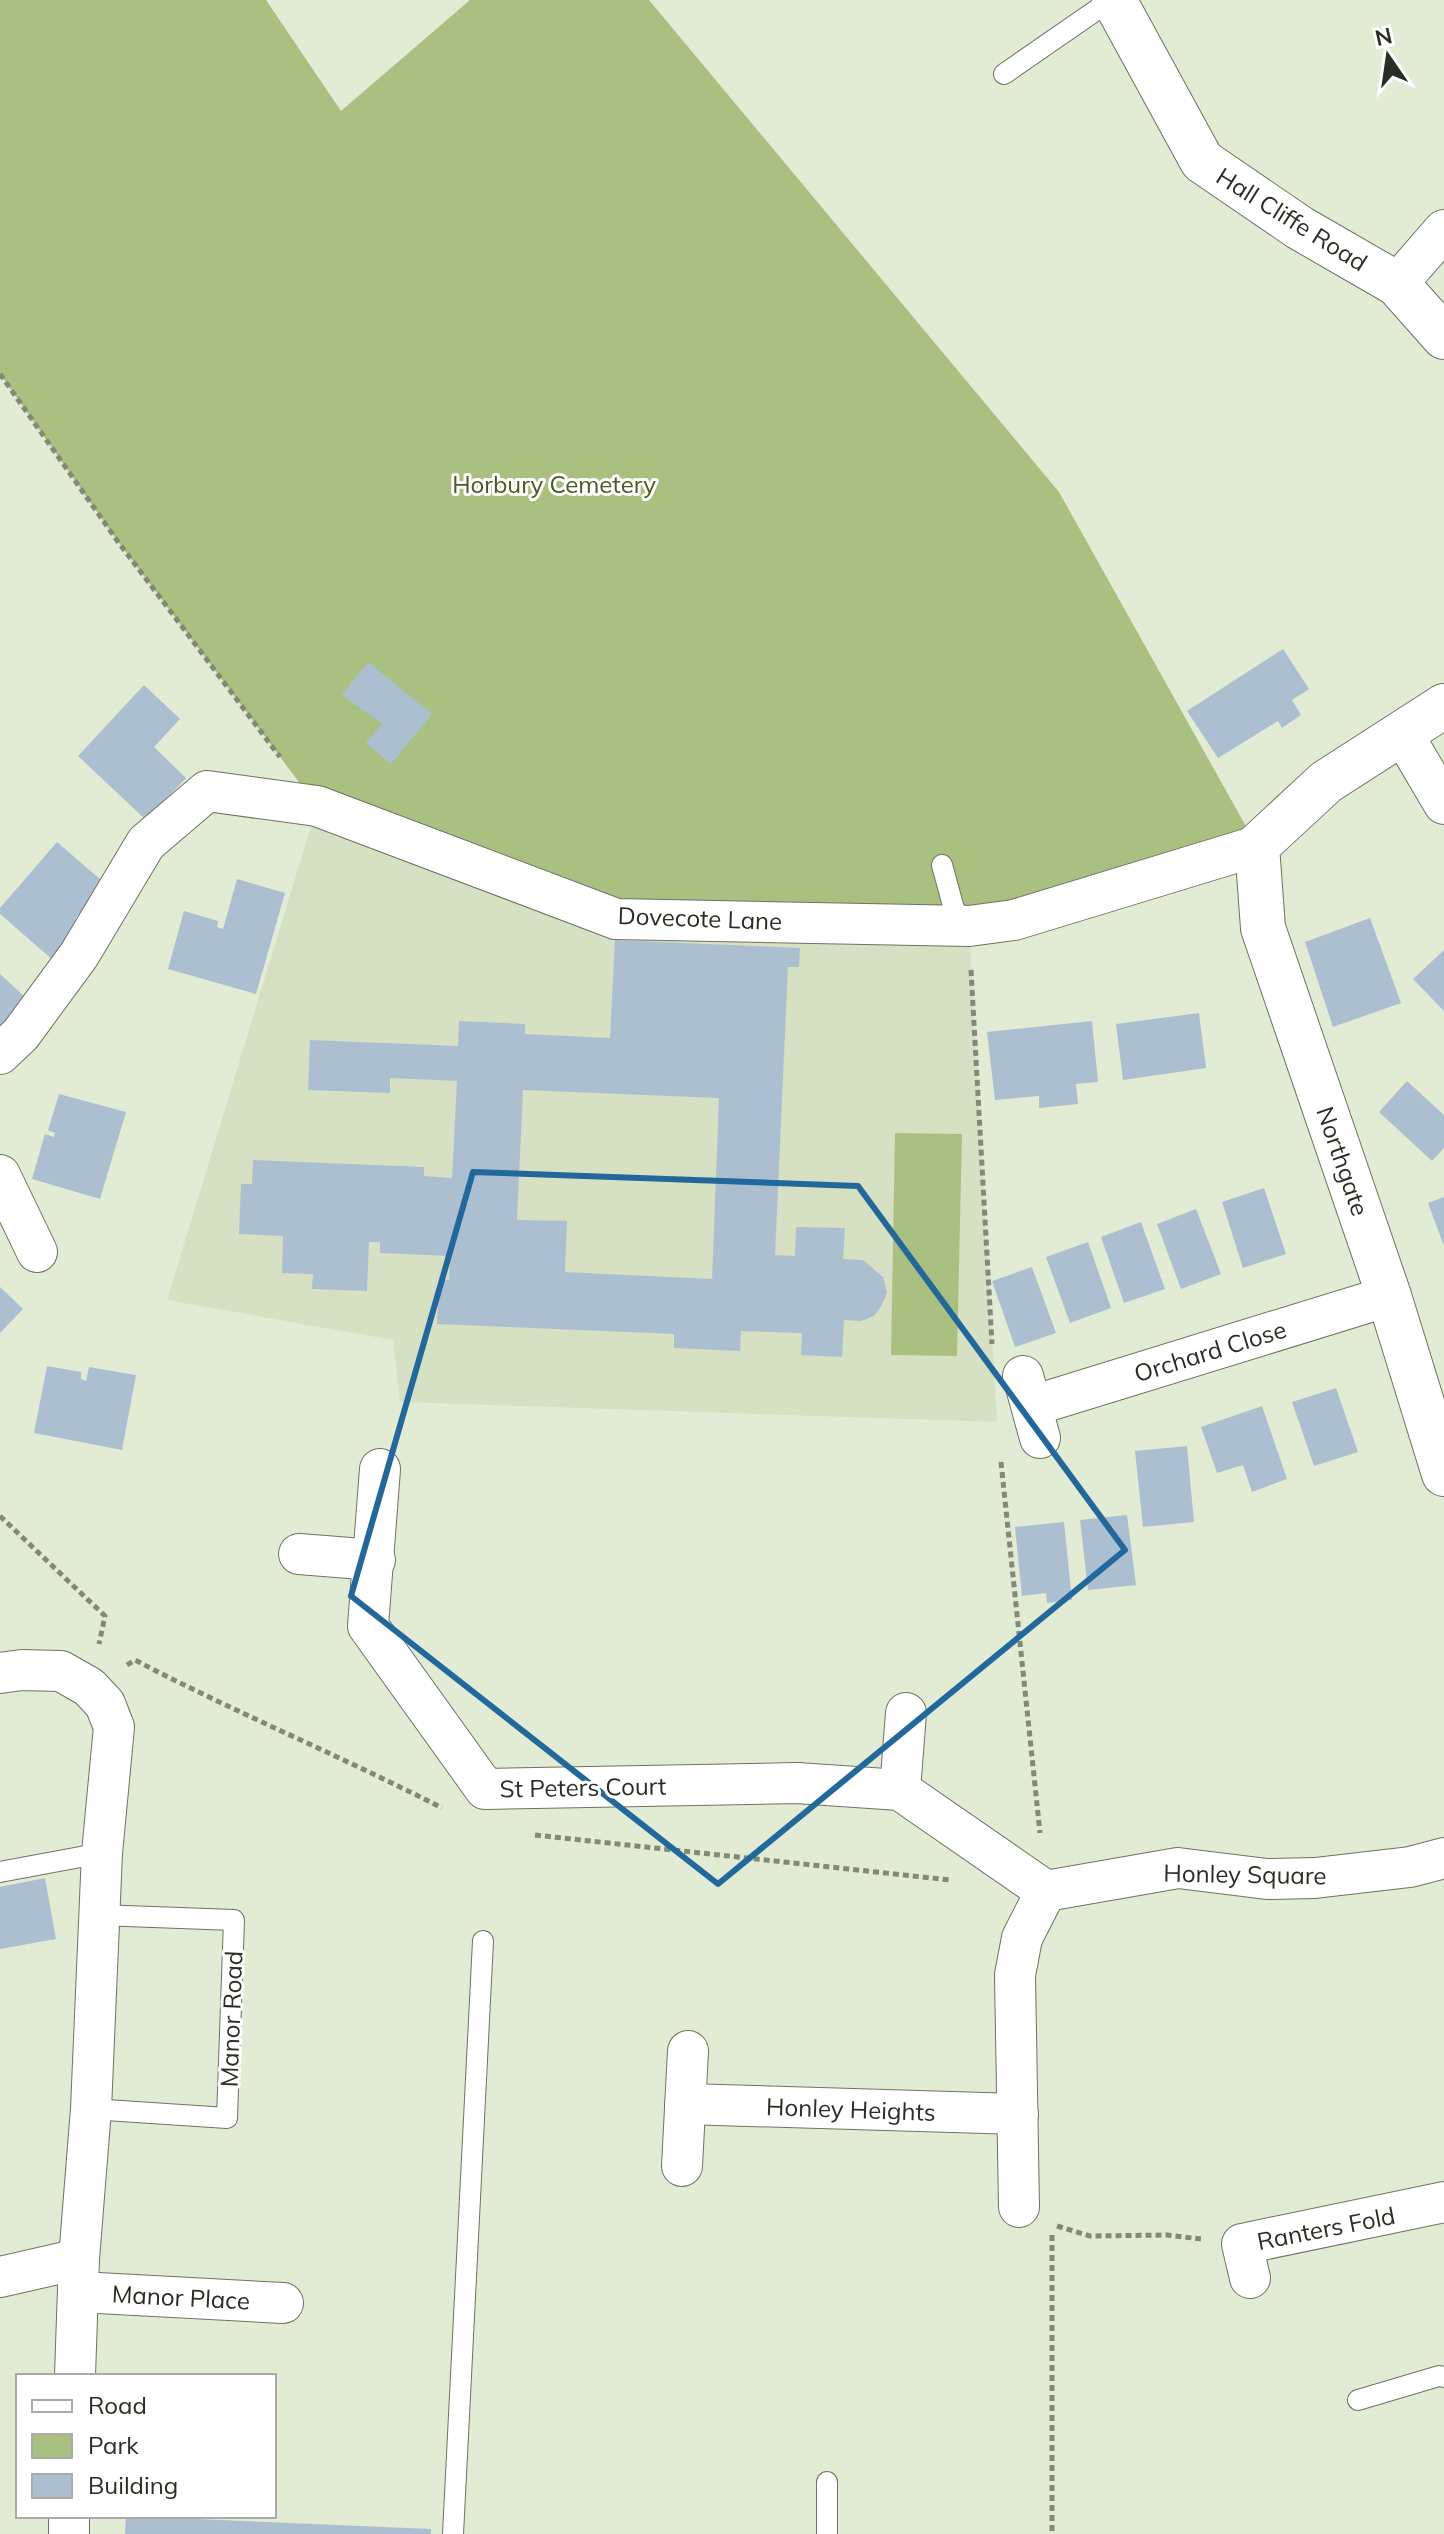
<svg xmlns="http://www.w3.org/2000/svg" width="1444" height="2534" viewBox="0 0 1444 2534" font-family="Mulish,sans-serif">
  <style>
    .built { fill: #d6e1c3 }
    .green { fill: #a9c080 }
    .building { fill: #acbfd1; fill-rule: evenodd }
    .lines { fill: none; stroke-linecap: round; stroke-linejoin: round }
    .service-casing { stroke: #6c7460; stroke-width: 22 }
    .minor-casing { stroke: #6c7460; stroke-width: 42 }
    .tertiary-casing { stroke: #6c7460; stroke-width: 46 }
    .path { stroke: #828978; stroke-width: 5; stroke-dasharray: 6 4; stroke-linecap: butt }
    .service { stroke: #fff; stroke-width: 20 }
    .minor { stroke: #fff; stroke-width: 40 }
    .tertiary { stroke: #fff; stroke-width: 44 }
    .marked { fill: none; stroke: #22689c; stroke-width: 6; stroke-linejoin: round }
    .labels { text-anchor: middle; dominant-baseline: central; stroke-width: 6; stroke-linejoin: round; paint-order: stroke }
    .street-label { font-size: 24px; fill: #2a2d24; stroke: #fff }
    .park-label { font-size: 24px; fill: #475b1c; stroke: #fff }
  </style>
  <rect width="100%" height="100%" fill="#e2ecd4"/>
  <polygon class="built" points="317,806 969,926 997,1422 400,1402 393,1340 167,1300"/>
  <g class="green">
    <polygon points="0,0 266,0 341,111 470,0 649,0 1059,492 1257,846 1014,920 616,919 317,806 116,539 0,374"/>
    <polygon points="895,1133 962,1134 957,1356 891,1355"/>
  </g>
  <g class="building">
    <polygon points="1283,649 1309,689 1292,700 1301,715 1282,728 1278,721 1218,758 1187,711"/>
    <polygon points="368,662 432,714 391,764 366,743 382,724 342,695"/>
    <polygon points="144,685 180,719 154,747 186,778 146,820 78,756"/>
    <polygon points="57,842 108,886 82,917 79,914 75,919 83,925 53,960 0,914 0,908"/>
    <polygon points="237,879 285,893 256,994 168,969 184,911 218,921 217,927 223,929"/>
    <polygon points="1370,918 1401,1003 1333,1027 1305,942"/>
    <path d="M615,940L800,948L799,967H788L775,1255L795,1256L796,1227L845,1228L843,1259L863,1260L883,1277L887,1293L882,1305L874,1316L861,1321L844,1320L842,1357L801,1355L802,1333L741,1331L740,1351L674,1348V1334L437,1324L439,1279L449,1280L450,1256L380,1253V1242H369L367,1291L312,1289L313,1274L282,1273L283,1236L239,1234L241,1184H252L253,1160L424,1167V1176L452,1178L457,1081L390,1078V1093L308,1090L310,1040L458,1046L459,1021L525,1024V1034L610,1038ZM523,1090L719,1098L712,1279L565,1272L567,1221L517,1220Z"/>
    <polygon points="1444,950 1444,1011 1413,979"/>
    <polygon points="0,974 36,1007 0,1045"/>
    <polygon points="1199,1013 1206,1068 1123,1080 1116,1024"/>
    <polygon points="1092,1021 1098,1082 1076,1084 1078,1104 1039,1108 1039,1096 995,1100 987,1032"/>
    <polygon points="1407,1081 1444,1115 1444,1148 1432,1161 1379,1112"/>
    <polygon points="59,1094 126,1112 100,1199 32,1179 45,1134 54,1137 55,1133 48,1130"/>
    <polygon points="1264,1188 1286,1254 1243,1268 1222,1202"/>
    <polygon points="1444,1197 1444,1246 1428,1203"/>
    <polygon points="1196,1209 1221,1274 1181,1289 1157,1224"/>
    <polygon points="1141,1222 1165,1289 1124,1303 1101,1237"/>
    <polygon points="1088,1242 1111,1308 1070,1323 1046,1257"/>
    <polygon points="1032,1267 1056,1333 1015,1347 992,1281"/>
    <polygon points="0,1287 23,1309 0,1333"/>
    <polygon points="47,1366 81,1372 81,1379 86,1381 89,1367 136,1375 122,1450 34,1433"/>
    <polygon points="1336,1388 1358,1452 1314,1466 1292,1402"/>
    <polygon points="1262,1406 1287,1479 1252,1492 1243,1465 1217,1473 1201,1427"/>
    <polygon points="1187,1446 1194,1522 1143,1527 1135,1451"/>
    <polygon points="1127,1515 1136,1585 1088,1590 1080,1520"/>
    <polygon points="1064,1522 1072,1600 1047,1603 1046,1593 1022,1596 1015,1527"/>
    <polygon points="45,1878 56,1939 0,1949 0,1887"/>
    <polygon points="126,2516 431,2529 431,2534 125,2534"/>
  </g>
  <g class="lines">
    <g class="service-casing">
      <g id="service">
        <polyline points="1004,74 1111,0"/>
        <polyline points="942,865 954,909 968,925"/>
        <polyline points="0,1872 102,1853"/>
        <polyline points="91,2109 227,2118 234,1920 99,1915"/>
        <polyline points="1358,2400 1439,2376 1444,2377"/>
        <polyline points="453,2534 483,1941"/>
        <polyline points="827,2534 827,2482"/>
      </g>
    </g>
    <g class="minor-casing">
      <g id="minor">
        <polyline points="1397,284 1444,230"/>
        <polyline points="1402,733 1444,804"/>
        <polyline points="0,1054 21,1034 79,955 146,843 207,791 317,806 616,919 969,926 1014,920 1257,846"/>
        <polyline points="0,1175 37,1252"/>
        <polyline points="1023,1376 1040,1438"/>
        <polyline points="1032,1406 1389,1296"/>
        <polyline points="380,1469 368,1626 485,1789 797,1783 900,1790 1046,1891"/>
        <polyline points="299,1554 375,1560"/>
        <polyline points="0,1673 22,1670 61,1671 89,1687 105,1704 114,1727 102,1853 91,2109 79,2259 75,2376"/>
        <polyline points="900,1790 906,1713"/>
        <polyline points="1046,1891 1178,1868 1267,1879 1315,1878 1410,1867 1444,1858"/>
        <polyline points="685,2104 1018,2114"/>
        <polyline points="682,2166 688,2051"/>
        <polyline points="1019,2207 1015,1975 1022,1938 1046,1891"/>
        <polyline points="0,2277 79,2259"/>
        <polyline points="1250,2278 1242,2244 1444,2202"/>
        <polyline points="79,2292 283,2303"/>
        <polyline points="69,2534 69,2516"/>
      </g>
    </g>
    <g class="tertiary-casing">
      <g id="tertiary">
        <polyline points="1114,0 1202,161 1300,228 1397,284 1444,337"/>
        <polyline points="1444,706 1326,782 1257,846 1263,928 1389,1296 1444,1474"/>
      </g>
    </g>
    <g class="path">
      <polyline points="0,374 116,539 280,757"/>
      <polyline points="971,970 992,1344"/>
      <polyline points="1001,1462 1040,1833"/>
      <polyline points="0,1516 105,1616 99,1644"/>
      <path d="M127,1665L135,1660C236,1713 341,1756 442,1808"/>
      <polyline points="535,1835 950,1880"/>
      <polyline points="1057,2226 1090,2236 1167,2235 1201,2239"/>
      <polyline points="1052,2235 1052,2534"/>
    </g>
    <use href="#service" class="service"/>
    <use href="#minor" class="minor"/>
    <use href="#tertiary" class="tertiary"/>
  </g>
  <path class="marked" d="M473,1172L858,1186L1125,1550L718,1884L351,1596Z"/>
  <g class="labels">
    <g class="street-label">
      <text transform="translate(1292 219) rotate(32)">Hall Cliffe Road</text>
      <text transform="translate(700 918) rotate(2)">Dovecote Lane</text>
      <text transform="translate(1343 1161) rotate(71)">Northgate</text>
      <text transform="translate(1210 1351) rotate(-17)">Orchard Close</text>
      <text transform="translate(583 1787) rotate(-1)">St Peters Court</text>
      <text transform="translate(1245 1874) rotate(1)">Honley Square</text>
      <text transform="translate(231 2019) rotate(-88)">Manor Road</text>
      <text transform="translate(851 2109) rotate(2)">Honley Heights</text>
      <text transform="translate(1326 2228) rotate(-11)">Ranters Fold</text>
      <text transform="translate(181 2297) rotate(3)">Manor Place</text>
    </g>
    <g class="park-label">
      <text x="554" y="484">Horbury Cemetery</text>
    </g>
  </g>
  <rect x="16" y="2374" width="260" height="144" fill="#ffffff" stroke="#aaaba7" stroke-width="2"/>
  <rect x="32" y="2400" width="40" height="12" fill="#ffffff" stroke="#aaaba7" stroke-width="2"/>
  <text x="88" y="2414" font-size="24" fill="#2a2d24">Road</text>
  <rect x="32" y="2434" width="40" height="24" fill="#a9c080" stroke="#aaaba7" stroke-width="2"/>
  <text x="88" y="2454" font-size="24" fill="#2a2d24">Park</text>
  <rect x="32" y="2474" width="40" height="24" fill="#acbfd1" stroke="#aaaba7" stroke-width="2"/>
  <text x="88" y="2494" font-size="24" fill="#2a2d24">Building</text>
  <g transform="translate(1388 56) rotate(347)" stroke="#ffffff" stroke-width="6" paint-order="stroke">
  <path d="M0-6L14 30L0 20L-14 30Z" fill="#2a2d24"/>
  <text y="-12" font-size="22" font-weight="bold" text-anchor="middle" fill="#2a2d24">N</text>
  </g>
</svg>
